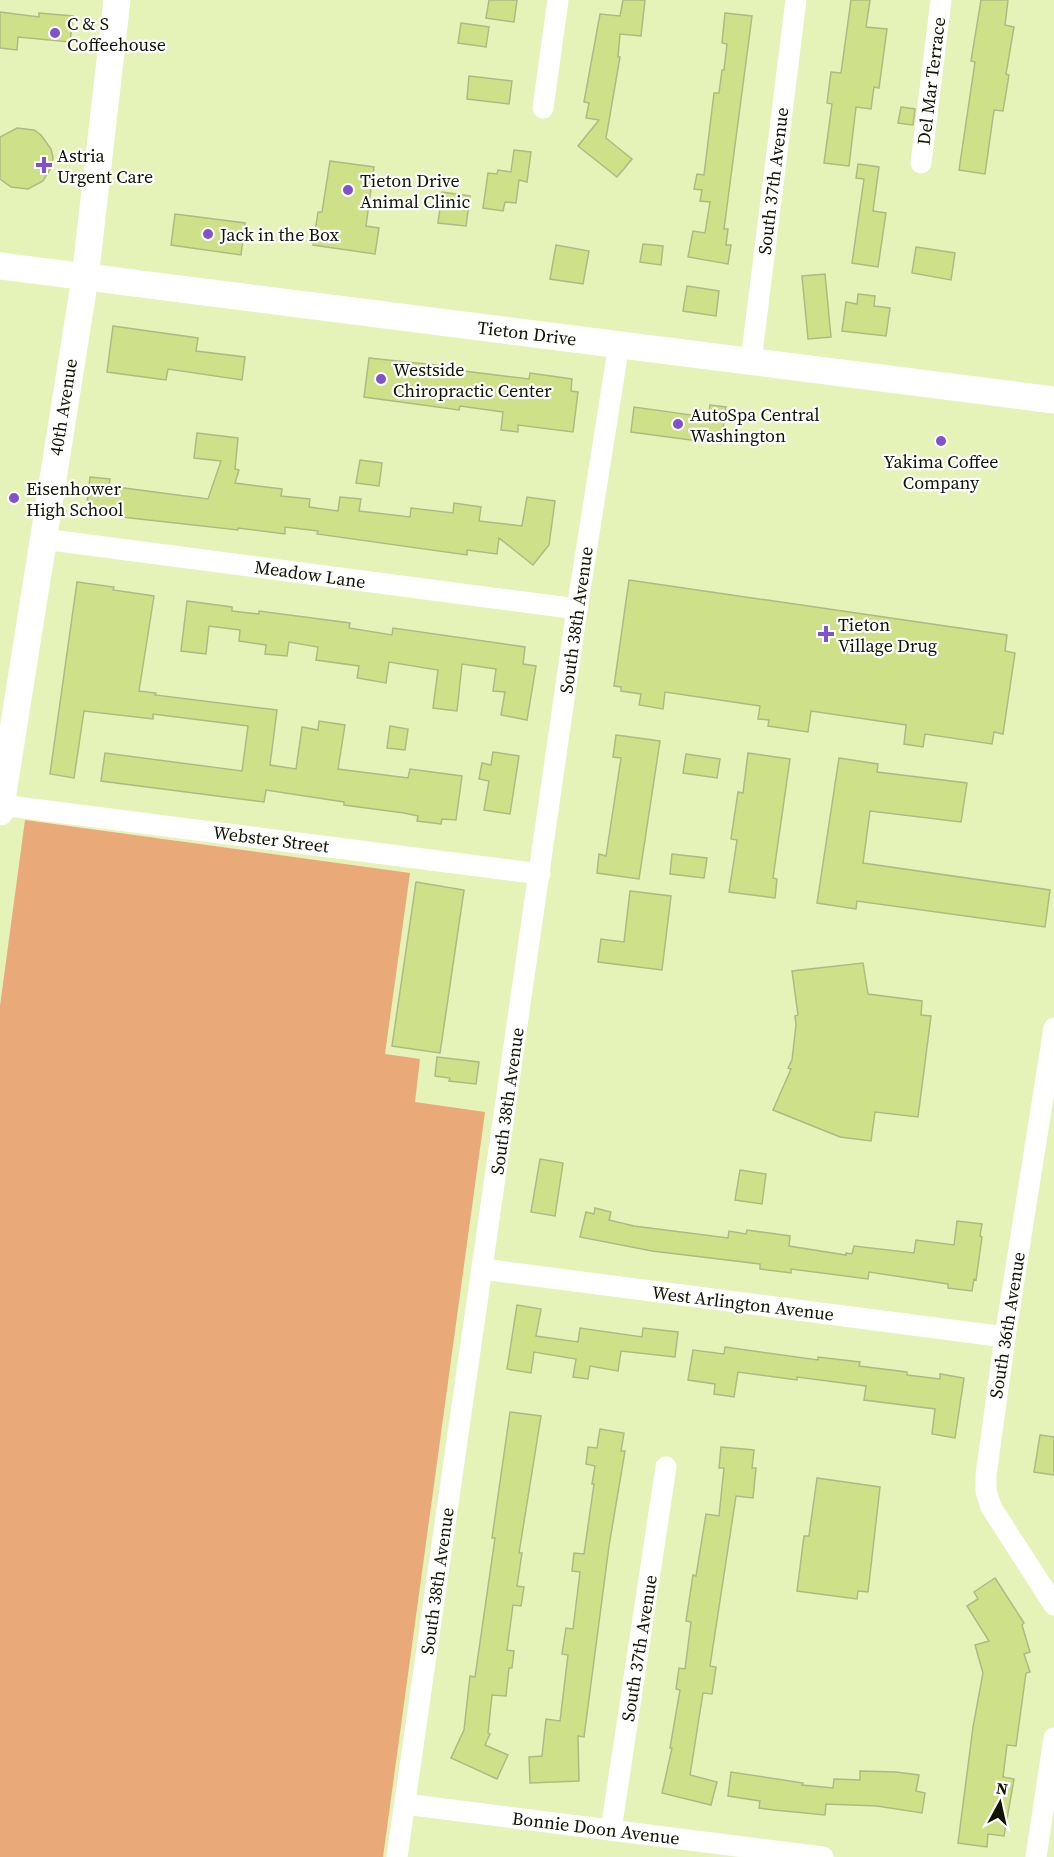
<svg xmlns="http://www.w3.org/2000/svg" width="1054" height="1857" viewBox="0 0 1054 1857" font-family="'Source Serif 4',serif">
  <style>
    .green { fill: #e9a978 }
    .building { fill: #cfe188; stroke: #afba83; stroke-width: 1.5 }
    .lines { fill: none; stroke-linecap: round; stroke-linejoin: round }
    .minor { stroke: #fff; stroke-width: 21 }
    .major { stroke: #fff; stroke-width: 27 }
    .poi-dot { fill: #8152cb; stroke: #fff; stroke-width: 2 }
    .labels { text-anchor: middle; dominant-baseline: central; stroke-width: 4.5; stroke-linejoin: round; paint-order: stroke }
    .poi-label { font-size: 18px; fill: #101401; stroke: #fff; text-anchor: start }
    .street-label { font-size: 18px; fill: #101401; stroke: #fff }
  </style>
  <rect width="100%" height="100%" fill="#e5f2b8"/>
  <polygon class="green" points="25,820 410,873 385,1054 420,1059 415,1102 485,1112 383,1857 0,1857 0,1006"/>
  <g class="building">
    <polygon points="489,0 517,0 514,22 486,18"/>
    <polygon points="623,0 645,0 641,36 620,34 618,57 620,57 606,138 632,159 617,177 578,146 599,120 586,118 589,103 584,102 600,14 620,16"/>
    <polygon points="851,0 870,0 866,27 887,29 879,88 874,87 871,109 856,107 849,166 824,163 832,104 827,103 831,72 841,73"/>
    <polygon points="981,0 1008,0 1005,25 1014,27 1006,74 1009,75 1003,111 994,110 985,174 959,170 975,62 971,61"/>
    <polygon points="0,12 39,17 39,13 73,16 70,42 18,37 17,50 0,48"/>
    <polygon points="725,13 752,16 724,229 728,229 726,245 731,245 728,264 688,257 693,231 705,233 710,202 700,201 702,190 694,189 697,174 704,175 714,93 719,93 722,70 724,70 727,44 722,43"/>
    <polygon points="461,23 489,27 486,47 458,43"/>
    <polygon points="469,76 512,81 509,104 467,99"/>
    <polygon points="901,107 915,109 913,125 898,123"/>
    <polygon points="17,128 34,130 41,135 51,149 53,157 52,166 43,181 28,189 11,187 0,179 0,137"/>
    <polygon points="514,150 531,152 527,182 519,180 516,203 505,202 503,211 483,208 488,173 497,174 498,170 511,172"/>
    <polygon points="330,161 374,167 366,226 379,228 375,254 313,245 318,212 322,212"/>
    <polygon points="858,164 879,167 873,211 886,213 878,267 852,263 864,179 856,178"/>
    <polygon points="442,192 470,196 466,226 438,223"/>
    <polygon points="175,214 245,223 241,255 171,245"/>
    <polygon points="643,244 663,246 661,265 640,262"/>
    <polygon points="556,245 589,251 583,284 550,279"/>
    <polygon points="916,247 955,253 951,280 912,273"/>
    <polygon points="825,274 831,337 808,339 802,276"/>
    <polygon points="687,286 719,291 716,316 683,311"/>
    <polygon points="858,294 875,296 874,306 890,308 886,336 842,331 846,302 857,304"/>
    <polygon points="113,326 198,338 196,351 245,357 242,380 168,369 166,380 107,372"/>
    <polygon points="369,358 464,368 464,371 529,379 530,373 572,379 571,391 578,392 573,432 518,425 518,432 501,430 503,412 460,406 459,410 364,397"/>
    <polygon points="710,405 726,407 721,444 631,432 634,407 698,416 699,410 709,412"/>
    <polygon points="197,433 238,438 235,469 239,470 235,483 282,489 281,496 310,499 309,507 338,511 340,497 361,499 359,511 410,517 411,508 453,513 454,503 481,507 479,521 522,526 527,497 555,501 549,545 533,565 499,538 497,554 467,550 467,555 317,534 318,531 285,527 285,534 238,528 238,530 86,513 90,477 110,479 109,486 208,499 221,461 194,458"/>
    <polygon points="360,460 382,463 379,486 356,483"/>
    <polygon points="629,580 1007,635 1005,651 1015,653 1003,734 994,732 992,744 925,734 923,747 904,744 906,725 811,711 808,732 768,726 769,720 758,719 760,706 665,692 663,709 639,705 641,694 621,691 621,687 614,686"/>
    <polygon points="77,582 114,587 113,590 154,596 139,691 156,693 155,695 277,710 270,765 296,769 302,727 318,730 319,721 345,725 338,769 408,778 410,769 462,776 456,820 442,819 441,824 417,821 418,816 404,813 344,805 344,802 266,790 264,802 101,781 105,753 242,771 248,726 153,714 153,719 84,711 74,778 50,774"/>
    <polygon points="187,601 232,607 232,611 259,614 259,611 350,623 349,628 392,635 393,628 525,647 523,664 536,666 527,720 501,715 505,692 493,691 496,669 462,664 457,711 433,708 438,670 389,662 386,683 357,678 359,666 316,660 318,647 289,642 287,656 265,654 266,645 239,641 240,630 209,626 206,654 181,651"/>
    <polygon points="390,726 408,729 405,750 387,748"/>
    <polygon points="616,735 660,741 639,879 597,873 599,854 606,856 621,758 613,757"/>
    <polygon points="493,752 519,756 510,814 484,810 489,781 479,779 482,763 491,765"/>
    <polygon points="748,753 790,759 773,878 777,879 775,898 729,892 737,840 731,839 738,792 743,793"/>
    <polygon points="686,754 720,759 717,778 683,773"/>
    <polygon points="839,758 878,764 877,772 967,783 961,822 870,811 863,863 1050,890 1045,927 857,901 856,909 817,903"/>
    <polygon points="672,854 707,858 704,878 670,874"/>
    <polygon points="416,882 464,890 440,1053 392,1046"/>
    <polygon points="630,891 671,896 662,970 598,962 601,939 624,942"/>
    <polygon points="863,963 868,994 922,1001 921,1015 931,1016 918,1117 875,1112 871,1141 840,1137 773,1110 791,1069 788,1068 792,1060 796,1025 795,1016 798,1015 792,971"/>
    <polygon points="437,1057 479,1062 476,1084 449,1081 450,1078 435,1076"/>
    <polygon points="540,1159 563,1163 555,1216 531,1212"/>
    <polygon points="740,1170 766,1174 762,1204 735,1200"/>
    <polygon points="595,1208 611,1212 609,1220 634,1226 728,1238 729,1231 746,1234 747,1230 790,1236 789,1246 846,1255 846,1253 852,1254 854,1246 914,1253 916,1240 954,1245 957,1221 982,1224 980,1236 982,1237 976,1280 974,1279 972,1291 948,1288 948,1284 869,1272 868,1279 791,1269 791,1273 760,1269 760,1264 652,1251 580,1237 586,1212 594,1214"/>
    <polygon points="517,1305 541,1309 536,1336 578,1342 580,1328 642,1337 643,1328 678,1332 675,1357 621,1351 618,1371 590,1366 588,1379 573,1377 576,1359 534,1352 531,1373 507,1369"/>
    <polygon points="725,1347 818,1360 818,1357 860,1362 859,1366 907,1372 907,1375 940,1379 940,1374 964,1378 955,1438 932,1434 935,1409 864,1400 866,1386 797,1377 797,1380 738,1372 734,1397 714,1394 715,1384 688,1380 693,1350 724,1354"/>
    <polygon points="510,1412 541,1416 519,1553 522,1553 517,1586 524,1587 521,1606 513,1605 507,1650 514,1651 512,1668 509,1668 506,1696 492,1695 488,1733 490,1734 485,1745 508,1755 497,1779 451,1758 464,1730 470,1676 475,1677 495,1538 492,1538"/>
    <polygon points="600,1429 624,1433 621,1451 625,1451 609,1546 584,1737 578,1736 579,1781 530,1783 529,1757 542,1756 546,1719 560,1721 568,1655 562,1654 566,1628 573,1629 580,1572 572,1571 574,1553 584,1554 594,1484 592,1484 595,1466 586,1464 588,1447 597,1448"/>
    <polygon points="1040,1435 1054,1437 1054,1475 1034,1472"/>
    <polygon points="721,1447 754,1450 752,1468 756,1468 753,1498 736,1496 710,1666 716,1667 712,1694 703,1693 690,1775 717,1782 711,1805 662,1793 672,1748 670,1748 680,1690 676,1689 679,1668 685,1669 691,1622 686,1621 693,1575 696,1576 706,1514 719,1516 724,1468 719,1468"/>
    <polygon points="817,1478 880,1487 868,1592 858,1591 857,1599 797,1591 804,1536 809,1536"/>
    <polygon points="995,1578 1024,1623 1022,1625 1030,1652 1024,1654 1030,1672 1026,1673 1016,1746 1007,1745 1003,1777 1014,1779 1004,1836 988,1834 987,1847 958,1843 973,1727 983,1673 975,1645 989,1641 967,1606 978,1599 974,1592"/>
    <polygon points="860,1771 896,1772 919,1775 916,1791 925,1793 922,1813 877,1806 826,1804 825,1815 774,1810 759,1808 760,1801 728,1796 731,1772 803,1783 802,1785 833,1788 834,1779 860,1780"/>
  </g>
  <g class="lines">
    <g class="minor">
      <polyline points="543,108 558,0"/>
      <polyline points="921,163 941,0"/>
      <polyline points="751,361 796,0"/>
      <polyline points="43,539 577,609"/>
      <polyline points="1,805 540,874"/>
      <polyline points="482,1269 1005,1337"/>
      <polyline points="1054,1605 991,1507 986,1491 986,1475 1005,1337 1054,1028"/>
      <polyline points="405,1804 823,1857"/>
      <polyline points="611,1830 666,1467"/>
      <polyline points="397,1857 577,609 619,344"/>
      <polyline points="1036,1857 1054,1738"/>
    </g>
    <g class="major">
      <polyline points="0,266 1054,400"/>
      <polyline points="0,812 85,278 117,0"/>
    </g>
  </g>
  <g class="poi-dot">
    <circle cx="55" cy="33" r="6"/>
    <path d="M41 156h6v6h6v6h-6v6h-6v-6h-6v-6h6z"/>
    <circle cx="348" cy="190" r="6"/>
    <circle cx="208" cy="234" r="6"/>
    <circle cx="381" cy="379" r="6"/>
    <circle cx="678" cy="424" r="6"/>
    <circle cx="941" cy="441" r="6"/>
    <circle cx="14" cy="498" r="6"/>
    <path d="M823 625h6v6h6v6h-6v6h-6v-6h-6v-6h6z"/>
  </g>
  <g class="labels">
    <g class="poi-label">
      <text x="67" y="23">C &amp; S<tspan x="67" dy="21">Coffeehouse</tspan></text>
      <text x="57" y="155">Astria<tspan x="57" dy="21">Urgent Care</tspan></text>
      <text x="360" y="180">Tieton Drive<tspan x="360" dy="21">Animal Clinic</tspan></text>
      <text x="220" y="234">Jack in the Box</text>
      <text x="393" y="369">Westside<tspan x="393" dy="21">Chiropractic Center</tspan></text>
      <text x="690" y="414">AutoSpa Central<tspan x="690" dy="21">Washington</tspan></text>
      <text x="941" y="461" text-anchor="middle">Yakima Coffee<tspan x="941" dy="21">Company</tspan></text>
      <text x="26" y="488">Eisenhower<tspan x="26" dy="21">High School</tspan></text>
      <text x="838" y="624">Tieton<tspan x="838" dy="21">Village Drug</tspan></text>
    </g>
    <g class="street-label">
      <text transform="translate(931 81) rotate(-83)">Del Mar Terrace</text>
      <text transform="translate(773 181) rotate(-83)">South 37th Avenue</text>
      <text transform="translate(527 333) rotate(7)">Tieton Drive</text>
      <text transform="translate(63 407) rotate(-81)">40th Avenue</text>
      <text transform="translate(310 574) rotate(8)">Meadow Lane</text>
      <text transform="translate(576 620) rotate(-82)">South 38th Avenue</text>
      <text transform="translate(271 839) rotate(7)">Webster Street</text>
      <text transform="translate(507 1101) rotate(-82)">South 38th Avenue</text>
      <text transform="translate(743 1303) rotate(7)">West Arlington Avenue</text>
      <text transform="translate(1007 1325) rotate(-81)">South 36th Avenue</text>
      <text transform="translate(437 1581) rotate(-82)">South 38th Avenue</text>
      <text transform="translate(639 1648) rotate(-81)">South 37th Avenue</text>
      <text transform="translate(596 1828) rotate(7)">Bonnie Doon Avenue</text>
    </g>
  </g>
  <g transform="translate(1000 1803) rotate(8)" stroke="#ffffff" stroke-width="4.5" paint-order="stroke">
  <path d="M0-4.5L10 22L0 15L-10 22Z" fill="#101401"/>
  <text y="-9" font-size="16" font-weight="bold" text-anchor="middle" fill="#101401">N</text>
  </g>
</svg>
